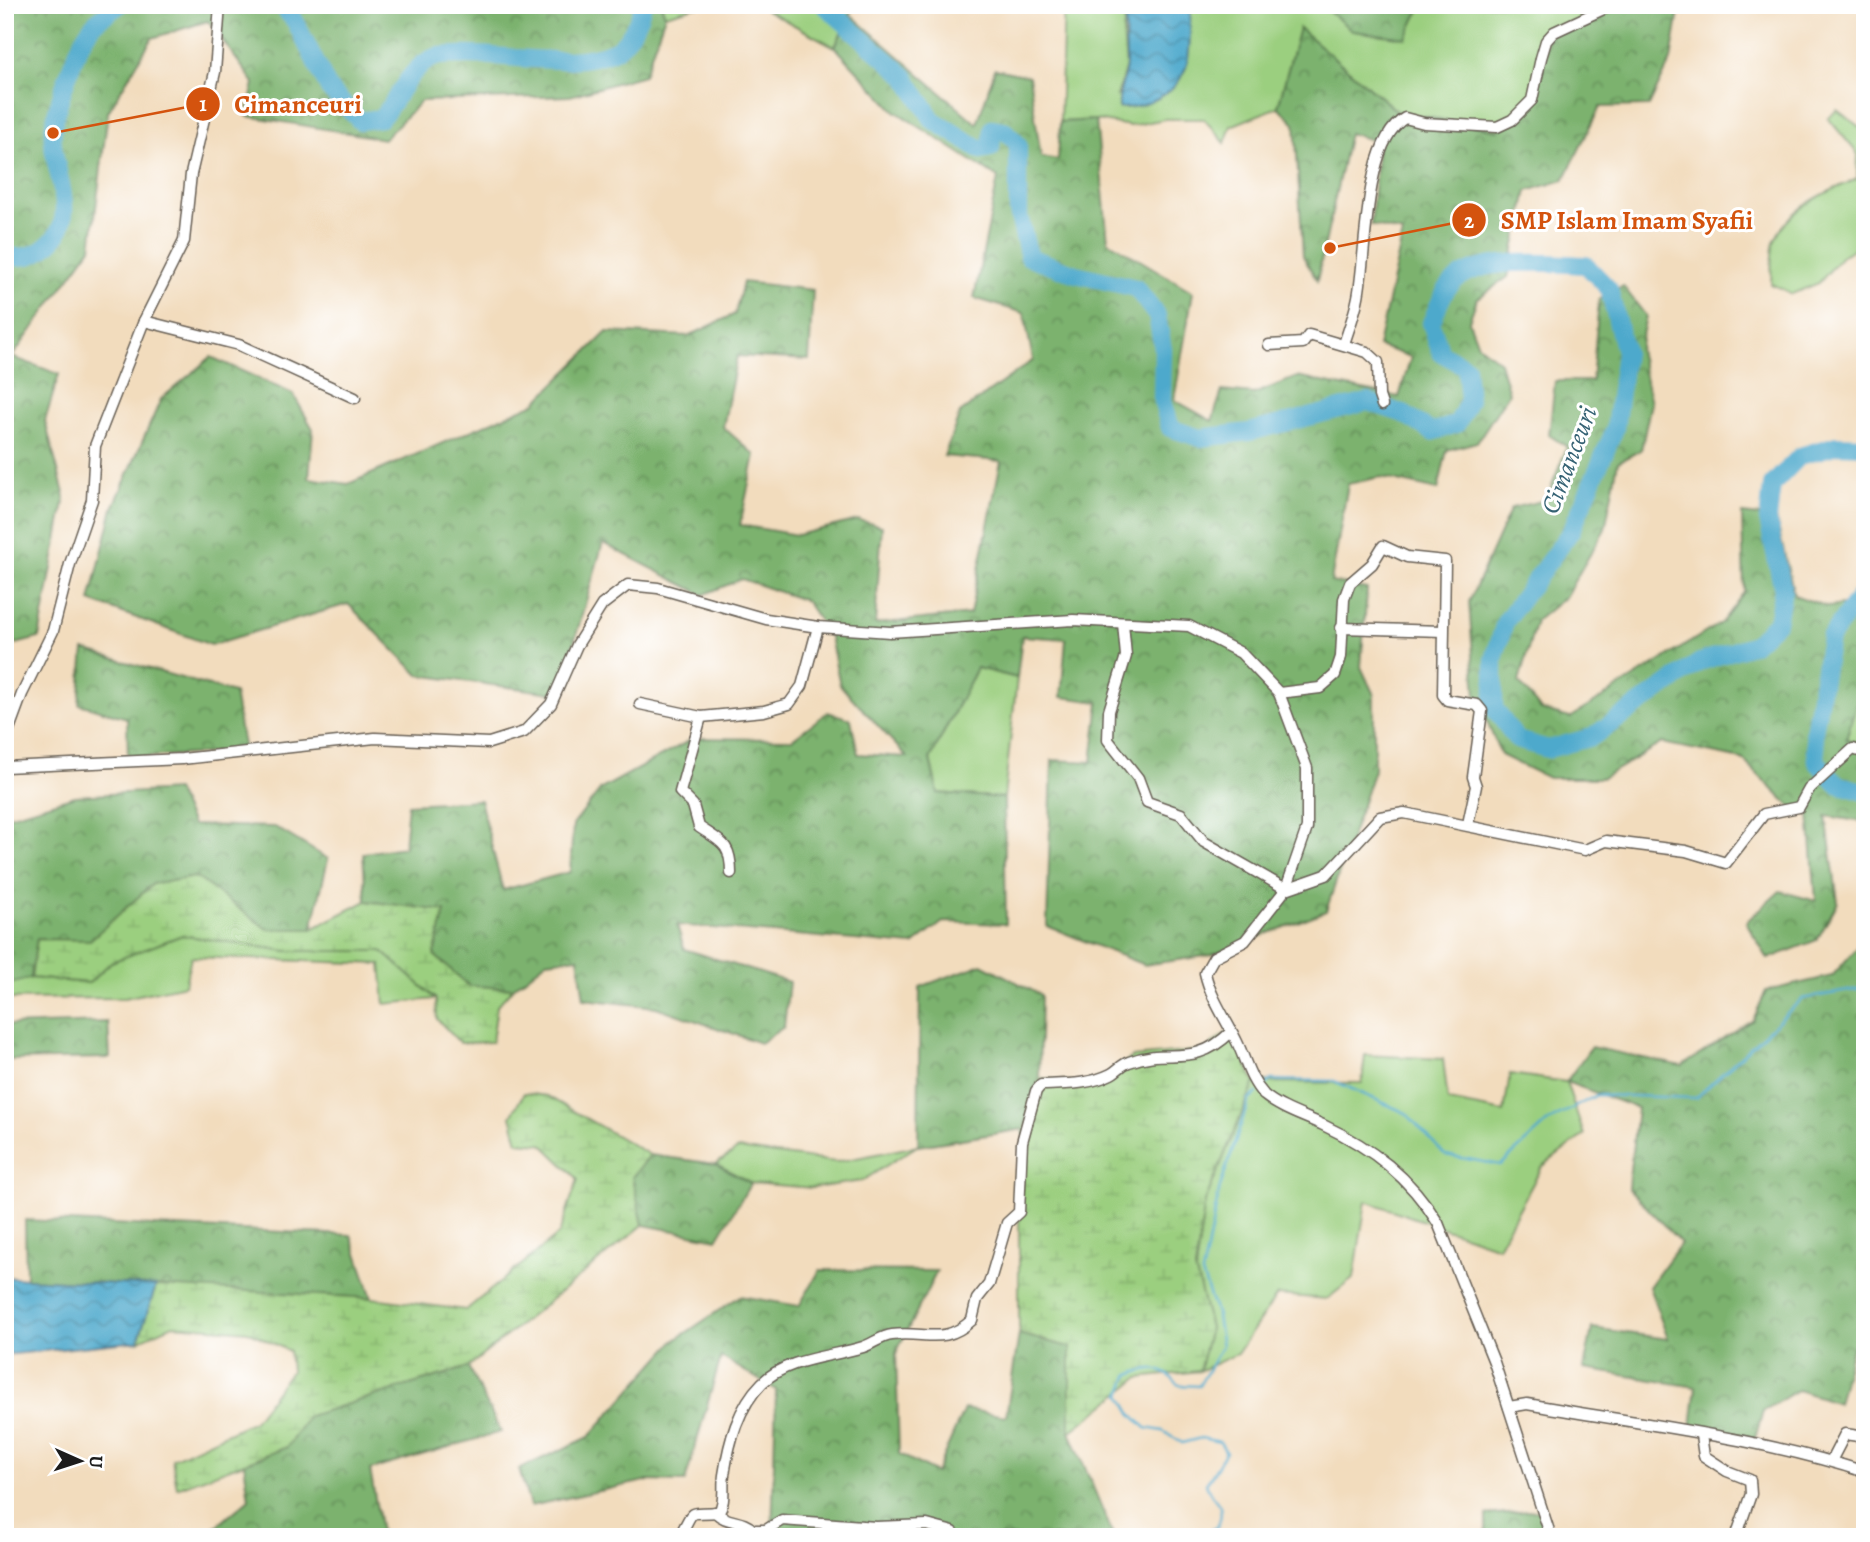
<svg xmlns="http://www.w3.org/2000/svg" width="1870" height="1542" viewBox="0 0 1870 1542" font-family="Alegreya,serif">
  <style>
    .green { fill: #9bcf7f; stroke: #5c764e; stroke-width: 2 }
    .forest { fill: url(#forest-crowns); stroke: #4c6745; stroke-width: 2 }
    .wetland { fill: url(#wetland-marsh); stroke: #5c764e; stroke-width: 2 }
    .water { fill: url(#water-waves); stroke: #356274; stroke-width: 2 }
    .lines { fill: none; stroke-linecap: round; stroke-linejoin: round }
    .stream { stroke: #4ea9cc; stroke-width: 2.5 }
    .river { stroke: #4ea9cc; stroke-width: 18 }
    .minor-casing { stroke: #675f54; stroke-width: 13 }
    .minor { stroke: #fff; stroke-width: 10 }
    .labels { text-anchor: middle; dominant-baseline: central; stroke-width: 6; stroke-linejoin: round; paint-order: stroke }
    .water-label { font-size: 26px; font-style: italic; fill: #356274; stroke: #fff }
    .leader { fill: none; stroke: #d4530e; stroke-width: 2.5 }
    .callout-dot { fill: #d4530e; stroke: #fff; stroke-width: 2.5 }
    .mark-label { font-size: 21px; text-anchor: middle; font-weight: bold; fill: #fff }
    .callout-label { font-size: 26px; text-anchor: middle; font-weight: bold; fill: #d4530e; stroke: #fff; stroke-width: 6; stroke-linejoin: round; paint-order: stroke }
  </style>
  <defs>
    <pattern id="forest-crowns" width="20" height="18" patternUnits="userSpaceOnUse" patternTransform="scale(1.75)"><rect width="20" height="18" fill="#7cb26e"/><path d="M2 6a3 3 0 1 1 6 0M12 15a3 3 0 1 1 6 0" fill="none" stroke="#65905a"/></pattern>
    <pattern id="wetland-marsh" width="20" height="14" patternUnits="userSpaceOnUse" patternTransform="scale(1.75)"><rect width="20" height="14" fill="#9bcf7f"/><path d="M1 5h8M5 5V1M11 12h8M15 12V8" fill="none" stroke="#85b16d"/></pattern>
    <pattern id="water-waves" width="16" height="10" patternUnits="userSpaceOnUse" patternTransform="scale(1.75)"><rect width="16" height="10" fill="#4ea9cc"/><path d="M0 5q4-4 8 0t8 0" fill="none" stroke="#4089a5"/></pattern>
  </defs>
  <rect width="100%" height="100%" fill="#fff"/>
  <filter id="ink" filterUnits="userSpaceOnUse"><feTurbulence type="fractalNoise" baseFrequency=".0143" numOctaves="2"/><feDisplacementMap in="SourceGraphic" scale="14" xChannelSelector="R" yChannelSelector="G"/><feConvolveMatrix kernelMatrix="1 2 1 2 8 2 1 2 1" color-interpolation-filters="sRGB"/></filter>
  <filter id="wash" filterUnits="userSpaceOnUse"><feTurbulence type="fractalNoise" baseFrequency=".00686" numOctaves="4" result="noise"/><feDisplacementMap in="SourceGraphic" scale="28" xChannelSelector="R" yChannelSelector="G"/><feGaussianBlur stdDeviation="1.57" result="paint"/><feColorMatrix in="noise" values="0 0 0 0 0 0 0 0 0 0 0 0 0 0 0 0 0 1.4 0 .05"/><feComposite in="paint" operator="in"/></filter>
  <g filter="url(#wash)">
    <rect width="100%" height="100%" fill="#f2dcbd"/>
    <g class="green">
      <polygon points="661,5 702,5 665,15"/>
      <polygon points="757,5 854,5 835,47"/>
      <polygon points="1064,5 1127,5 1123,32 1126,66 1117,96 1186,68 1191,5 1615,5 1533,104 1498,130 1398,112 1299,29 1278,107 1231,126 1225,143 1204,119 1165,119 1130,126 1096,120 1060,122"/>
      <path d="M1837,110L1865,131V243L1843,255L1819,283L1792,294L1771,284C1772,271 1770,252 1775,240C1790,206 1827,192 1857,179L1858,154L1828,118Z"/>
      <polygon points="977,668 1017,678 1004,798 938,793 930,759"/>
      <polygon points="1865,674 1865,745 1846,739"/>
      <polygon points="182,935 287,951 382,951 436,999 385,1004 381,964 191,957 185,985 125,998 5,999 5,985 31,978 89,983 111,962"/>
      <polygon points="1365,1055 1443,1059 1448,1101 1504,1112 1510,1074 1566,1082 1584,1135 1542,1167 1498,1247 1366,1201 1354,1278 1327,1299 1277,1295 1237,1354 1199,1371 1210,1328 1195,1269 1205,1201 1255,1082 1362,1083"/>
      <polygon points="917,1146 862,1181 813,1188 751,1183 716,1164 738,1149 836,1162"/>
    </g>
    <g class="forest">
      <polygon points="5,5 465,8 468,5 661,5 665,15 644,75 570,96 421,101 384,139 247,116 254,83 208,21 152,38 108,112 91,248 12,357 59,374 45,421 65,497 39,638 5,647 5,376 11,358 5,355 5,86 14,52 5,50"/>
      <polygon points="1321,5 1422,5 1406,38 1353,31"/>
      <polygon points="1615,5 1673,5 1679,12 1671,60 1649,106 1600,107 1564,180 1527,191 1508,277 1477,299 1469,321 1478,345 1500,362 1509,393 1477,442 1447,450 1438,490 1381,477 1348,484 1331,582 1367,589 1361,667 1374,695 1374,770 1326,911 1212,955 1144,965 1047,926 1052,760 1092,762 1099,702 1061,697 1066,639 1022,636 1017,678 977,668 930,759 938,793 1004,798 1006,924 943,922 913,945 677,925 684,949 789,982 784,1027 760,1043 656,1007 584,999 578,957 547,961 513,988 469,986 434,955 445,911 366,901 363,853 404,847 408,804 480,800 503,890 570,872 573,825 601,789 694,738 792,739 828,712 851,719 858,754 907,757 840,685 830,637 806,601 742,579 703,595 603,543 559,694 419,675 348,604 211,645 90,601 113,508 161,399 211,357 293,394 313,429 309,478 348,484 535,403 607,332 689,336 735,314 743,282 813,290 809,360 737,356 723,427 755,455 740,525 797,535 858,520 882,526 875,624 970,614 1001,461 944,456 960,413 1033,360 1024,313 974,298 998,178 895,111 835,47 850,14 977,124 995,69 1029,76 1041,157 1058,160 1060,122 1096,120 1108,241 1193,292 1174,400 1212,421 1222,391 1254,394 1297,377 1399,397 1411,357 1378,346 1403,233 1371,225 1378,142 1349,133 1317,281 1303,256 1295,123 1278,107 1299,28 1398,112 1498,130 1533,104 1550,33"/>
      <polygon points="1623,286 1646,316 1639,350 1651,403 1641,450 1618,462 1605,529 1565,597 1536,621 1519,682 1541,710 1570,718 1722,622 1744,592 1742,514 1776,518 1794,595 1828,607 1865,602 1865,674 1846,739 1865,745 1865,822 1826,816 1838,902 1817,940 1768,959 1746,922 1780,891 1816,901 1809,813 1794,810 1742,759 1662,743 1602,778 1548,778 1501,755 1476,696 1469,602 1511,508 1546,500 1567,447 1549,435 1555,381 1592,381 1599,300"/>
      <polygon points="84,650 234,693 244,751 128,758 127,718 79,704"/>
      <polygon points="176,790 192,825 275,827 328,859 312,929 267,929 196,877 153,884 90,941 37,939 31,978 5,985 5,817 75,796"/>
      <polygon points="1865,939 1865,1326 1851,1352 1838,1403 1798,1390 1763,1411 1755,1438 1691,1426 1696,1387 1584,1369 1592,1328 1668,1339 1649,1287 1681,1243 1628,1188 1637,1108 1566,1082 1591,1047 1682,1066 1753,1020 1766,991 1832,976"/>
      <polygon points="982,964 1041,995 1039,1078 1024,1129 918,1146 920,987"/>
      <polygon points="108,1022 110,1058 5,1060 5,1025"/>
      <polygon points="650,1155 716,1164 751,1183 717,1239 643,1225 632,1177"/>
      <polygon points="25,1220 351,1235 372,1298 26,1279"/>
      <polygon points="820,1270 937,1271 896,1353 899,1454 936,1473 964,1409 1006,1416 1019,1334 1070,1347 1070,1432 1114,1537 772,1537 776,1390 721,1357 685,1482 645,1481 530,1506 519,1469 589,1437 674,1341 740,1296 799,1306"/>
      <polygon points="468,1367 501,1432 370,1470 382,1537 204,1537 249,1499 244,1463 287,1447 308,1416"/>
      <polygon points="1540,1510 1549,1537 1486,1537 1486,1515"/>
    </g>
    <g class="wetland">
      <polygon points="196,877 267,929 312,929 366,901 445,911 434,955 469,986 513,988 497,1006 492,1042 460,1043 437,1019 436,999 382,951 287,951 182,935 111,962 89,983 31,978 37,939 90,940 153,884"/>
      <polygon points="1230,1030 1255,1082 1205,1201 1195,1269 1210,1328 1199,1371 1139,1378 1070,1432 1070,1347 1019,1334 1019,1217 1024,1129 1039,1078 1092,1084 1133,1057 1205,1050"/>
      <polygon points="524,1093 547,1096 650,1155 632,1177 643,1225 468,1367 308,1416 287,1447 177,1488 172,1459 254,1421 291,1371 289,1351 248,1331 173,1325 138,1341 156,1286 372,1298 466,1310 559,1234 578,1179 542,1144 518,1142 511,1116"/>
    </g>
    <g class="water">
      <path d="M1127,5H1191C1189,24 1192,49 1186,67C1177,94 1145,109 1119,108C1117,91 1126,79 1126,63C1126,43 1124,25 1127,5Z"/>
      <polygon points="5,1277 26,1279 156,1286 138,1341 5,1355"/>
    </g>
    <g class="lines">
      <g class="stream">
        <polyline points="1262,1088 1271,1080 1334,1081 1406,1113 1445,1155 1501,1165 1549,1121 1597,1095 1696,1098 1802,999 1865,988"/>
        <path d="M1197,1537L1218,1526C1227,1500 1213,1505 1206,1484L1226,1452L1220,1442L1201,1438L1182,1443L1163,1431L1146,1428L1131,1413L1121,1395L1128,1376C1151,1365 1161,1366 1179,1385L1199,1386L1222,1346L1217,1316L1202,1274L1220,1187L1249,1100L1257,1093"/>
      </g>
      <g class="river">
        <path d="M281,5L295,21L329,89L360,121L381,118C400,97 407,70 433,58C442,54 455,56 465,55C509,54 575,70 615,50C629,42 639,20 643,5"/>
        <path d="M824,5L905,76L933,120L981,150L991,148L993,128L1004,130L1018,144V212L1029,257L1076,274L1136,288L1157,316L1163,349L1162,401L1170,428L1200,438L1249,432L1368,402L1404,414L1432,432L1457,424L1469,400L1466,367L1441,353L1431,323C1436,312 1440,299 1447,289C1473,253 1547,264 1586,265L1609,289L1625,352L1615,429L1571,531L1505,622L1494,659V708L1517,740L1548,749L1592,737L1700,662L1754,644L1777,622L1783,590L1768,520L1772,485L1800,456L1837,445L1865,446"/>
        <path d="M5,257C27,258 38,256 53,240C80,209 49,166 53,130C56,107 77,42 93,25C100,17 111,12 119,5"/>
        <polyline points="1865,595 1858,598 1830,638 1814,732 1817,762 1837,784 1865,792"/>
      </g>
    </g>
  </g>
  <g filter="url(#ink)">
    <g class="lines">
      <g class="minor-casing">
        <g id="minor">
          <polyline points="144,321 239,345 355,398"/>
          <path d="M1344,344C1349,328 1355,313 1358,297C1367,253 1363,142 1405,118L1424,123L1497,127L1512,120L1532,100L1541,58L1546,41L1554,32L1612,5"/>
          <polyline points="1269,345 1303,343 1309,335 1367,352 1378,362 1379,396 1382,405"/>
          <polyline points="1123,623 1126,656 1109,711 1108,740 1138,778 1147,802 1181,814 1204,842 1286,889 1326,875 1380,817 1404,813 1585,850 1606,841 1686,851 1726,863 1764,814 1799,807 1809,789 1853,749 1865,753"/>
          <polyline points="1341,628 1443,631"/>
          <polyline points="1279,693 1320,688 1335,675 1341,657 1344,599 1350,583 1372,564 1383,546 1407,557 1445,561 1443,695 1447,700 1477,705 1482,711 1473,777 1476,786 1468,824"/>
          <polyline points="640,704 701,717 764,711 789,704 802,686 818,627"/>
          <path d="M701,717L680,792L693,805L699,827C721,842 731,843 731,873"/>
          <polyline points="5,740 22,694 53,631 70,564 92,500 95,446 144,321 184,241 191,174 215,72 220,5"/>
          <path d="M5,767L182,759L375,738L489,743L524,732L551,704L577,645L602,605L628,585L658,588L766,619L818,627L890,632L1073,620L1189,626L1241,653L1279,693L1307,768V828L1286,889L1245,941L1214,957L1205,973C1211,999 1226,1019 1237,1042C1246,1061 1250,1080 1264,1095C1281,1109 1304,1116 1323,1125C1372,1148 1410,1177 1438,1223L1494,1362L1551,1537"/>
          <path d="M1509,1407L1527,1404C1639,1424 1757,1437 1865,1472"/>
          <polyline points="1701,1435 1704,1456 1727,1471 1750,1480 1751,1494 1736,1537"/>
          <polyline points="1831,1461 1845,1434 1865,1437"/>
          <path d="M715,1512C727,1524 742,1519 753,1530H766L782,1520L876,1527L927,1525L953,1532"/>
          <path d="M679,1537C697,1506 684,1515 719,1512C726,1501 722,1487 724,1475C729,1442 738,1407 762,1383C787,1358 831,1357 863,1347C872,1344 882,1336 892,1335C926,1331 944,1346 972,1320L977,1299L989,1284L1007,1223L1019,1212L1022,1142L1036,1091L1041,1085C1065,1084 1089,1085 1111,1074C1117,1071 1122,1064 1129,1062C1170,1046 1192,1070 1231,1032"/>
        </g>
      </g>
      <use href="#minor" class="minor"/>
    </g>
  </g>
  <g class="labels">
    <g class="water-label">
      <text transform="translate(1569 460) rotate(-69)">Cimanceuri</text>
    </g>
  </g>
  <path class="leader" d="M53 133L203 104M1330 248L1469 220"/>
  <g class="callout-dot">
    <circle cx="53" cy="133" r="7"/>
    <circle cx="1330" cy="248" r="7"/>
    <circle cx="203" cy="104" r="18"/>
    <circle cx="1469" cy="220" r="18"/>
  </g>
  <g class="mark-label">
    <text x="203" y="111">1</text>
    <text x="1469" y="228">2</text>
  </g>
  <g class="callout-label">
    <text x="298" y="113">Cimanceuri</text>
    <text x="1627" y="229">SMP Islam Imam Syafii</text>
  </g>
  <rect width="1870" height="1542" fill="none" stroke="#fff" stroke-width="28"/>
  <g transform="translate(80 1461) rotate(93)" stroke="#ffffff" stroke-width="5" paint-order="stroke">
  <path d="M0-5L12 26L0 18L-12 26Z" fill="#1c1c1c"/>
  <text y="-10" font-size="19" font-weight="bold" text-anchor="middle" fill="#1c1c1c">U</text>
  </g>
</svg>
